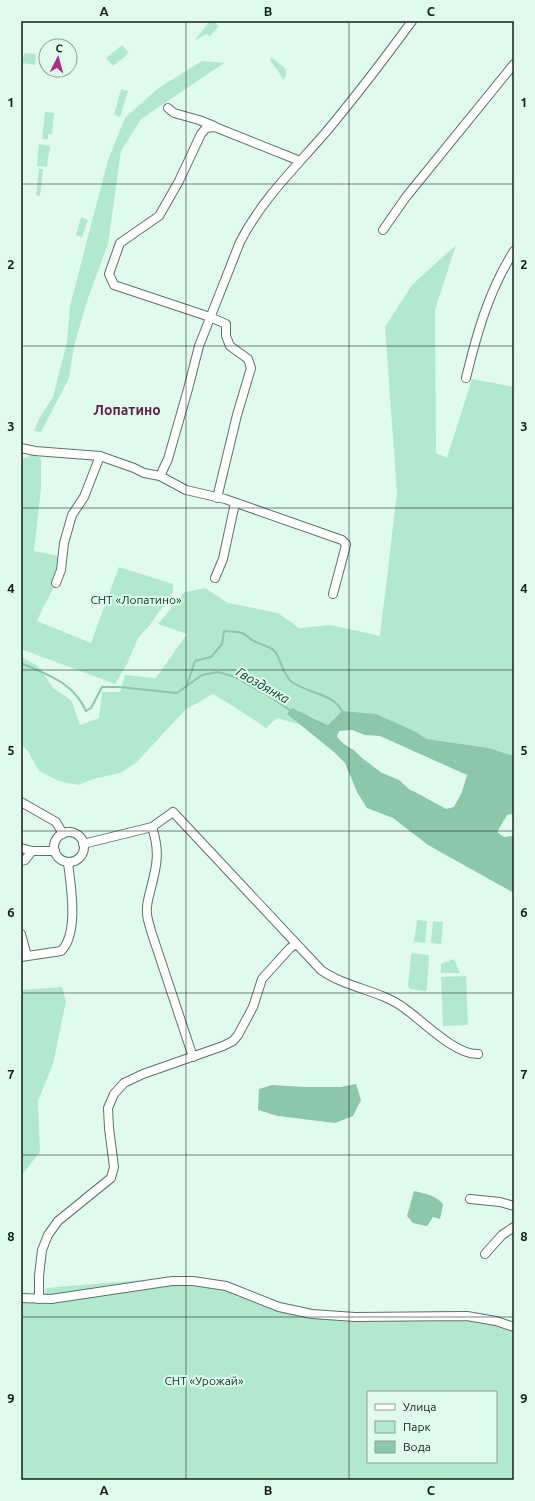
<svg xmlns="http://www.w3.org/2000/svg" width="535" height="1501" viewBox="0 0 535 1501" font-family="Ubuntu,sans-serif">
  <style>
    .green { fill: #b2e9ce; fill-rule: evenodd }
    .water { fill: #8cc7aa; fill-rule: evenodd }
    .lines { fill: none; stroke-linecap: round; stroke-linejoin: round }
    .stream { stroke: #8cc7aa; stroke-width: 2 }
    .minor-casing { stroke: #5d7368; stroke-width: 10 }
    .minor { stroke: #fff; stroke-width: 8 }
    .grid { fill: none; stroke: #151f1a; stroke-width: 1; stroke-opacity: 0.55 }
    .labels { text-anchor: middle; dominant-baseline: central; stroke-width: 4; stroke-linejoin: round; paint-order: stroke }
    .park-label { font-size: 12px; fill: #033724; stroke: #e0faed }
    .water-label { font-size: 13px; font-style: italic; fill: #033724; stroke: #e0faed }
    .quarter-label { font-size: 14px; font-weight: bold; fill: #5c2148; stroke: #e0faed }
    .neatline { fill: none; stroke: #151f1a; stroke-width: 1.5 }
    .grid-label { font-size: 13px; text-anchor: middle; font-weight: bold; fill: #151f1a }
  </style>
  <rect width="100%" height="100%" fill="#e0faed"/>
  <g class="green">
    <polygon points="210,21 213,21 219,26 210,36 207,34 195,40"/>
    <polygon points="122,45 129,53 113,66 106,58"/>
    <polygon points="24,53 36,54 35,65 22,63"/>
    <polygon points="271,57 285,68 286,75 284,80 270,60"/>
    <polygon points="202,61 224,63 141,119 121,151 108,244 87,301 74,346 69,378 41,432 34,431 40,417 53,397 67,342 70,306 108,160 125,118 157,89"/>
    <polygon points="121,89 128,91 120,117 114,115"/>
    <polygon points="45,112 54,113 52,134 48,134 48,139 42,139"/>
    <polygon points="39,144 50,146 47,167 37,166"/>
    <polygon points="39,169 43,169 40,196 36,195"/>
    <polygon points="81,217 88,220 82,237 76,235"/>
    <polygon points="456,245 435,310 436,453 447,458 472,379 514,387 514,756 489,748 427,739 414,731 397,724 328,725 311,716 288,714 301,725 277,718 266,728 236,708 213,694 185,710 136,763 120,773 96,778 78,785 59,781 39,771 28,751 21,745 21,657 38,666 53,688 71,700 80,725 99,718 102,692 120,692 125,675 156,678 187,634 158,624 185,592 205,588 228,603 278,613 299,628 331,625 380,636 397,493 385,327 412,285"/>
    <path d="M34,454L41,458V489L34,551L59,556C63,578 45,601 37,621L91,643L119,567L173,584V592L149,626L138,638L127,664L115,684L21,649V460Z"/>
    <polygon points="417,920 427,921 425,943 414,942"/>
    <polygon points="433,921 443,922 441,944 431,943"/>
    <polygon points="413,953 428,955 429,957 427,989 425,991 410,989 408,986 411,955"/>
    <polygon points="454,959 460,973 441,973 441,964"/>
    <polygon points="466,976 468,1025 443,1026 441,977"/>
    <polygon points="62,987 66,1001 53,1064 38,1101 40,1152 21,1176 21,990"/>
    <path d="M177,1277C192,1279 214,1279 228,1283C256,1292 282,1307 312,1311C378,1322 449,1298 514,1322V1480H21V1303H44L46,1288ZM368,1392H496V1462H368Z"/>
  </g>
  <g class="water">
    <path d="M292,708L328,725L342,711L376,714L414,731L427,739L489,748L514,756V814L507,815L497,832L504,837L511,836L514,837V893L428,845L393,818L367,808L357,792L345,763L334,752L287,714ZM352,730L365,735L380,736L467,775L462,792L454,807L446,809L415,792L410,790L399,780L382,773L362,758L355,751L344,744L337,737L339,731Z"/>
    <polygon points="356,1084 361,1100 353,1116 335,1123 278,1116 258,1110 259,1089 272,1085 304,1087 341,1087"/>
    <path d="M414,1191C426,1194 435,1195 443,1204L440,1219L433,1217L427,1226L413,1223L407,1216Z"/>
  </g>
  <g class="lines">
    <g class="stream">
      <path d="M21,663C48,675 73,682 86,711L91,708L102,687H119L177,693L202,675L218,672L235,677L267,695L291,711"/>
      <path d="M187,685L195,661L211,657L222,644L224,631C229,632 237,631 242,633C246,635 249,638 252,640C260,645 271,645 276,653C282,663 283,675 292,682C307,693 334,694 342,711"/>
    </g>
    <g class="minor-casing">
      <g id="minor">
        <polyline points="168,108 174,113 199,120 214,126"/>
        <polyline points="383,230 406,197 514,64"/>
        <path d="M466,378C477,333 489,290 514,251"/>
        <polyline points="21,448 35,451 100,456 134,468 144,473 160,476 186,490 225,499 342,540 346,544 345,549 333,594"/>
        <path d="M160,476L168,459L188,389L199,346L240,242C262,199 295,168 326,132C356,96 385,58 412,21"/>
        <polyline points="217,498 237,415 251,368 248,359 230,346 226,336 226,324 210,317 114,285 109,274 120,243 159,216 179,181 201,134 206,128 215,127 300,161"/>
        <polyline points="215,578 223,559 235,503"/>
        <polyline points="56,583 61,570 64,543 72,515 84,497 100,456"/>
        <polyline points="21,802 56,822 63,834"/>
        <path d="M152,827C160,851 157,865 151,888C149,896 146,905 147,913C147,919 150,926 151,931L193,1057"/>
        <circle cx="69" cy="847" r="15"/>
        <path d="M83,844L152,827L173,812L321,970C346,988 380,990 404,1008C423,1021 455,1055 478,1054"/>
        <polyline points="21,848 32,851 55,851"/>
        <polyline points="21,861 25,860 32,851"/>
        <polyline points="21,934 27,956"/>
        <path d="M21,957L61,951C79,934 71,886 68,863"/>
        <polyline points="470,1199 500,1202 514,1206"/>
        <polyline points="485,1254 502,1235 514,1227"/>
        <polyline points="21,1298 51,1299 172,1281 193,1281 226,1286 279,1307 312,1314 355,1317 467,1316 496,1321 514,1327"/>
        <polyline points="39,1299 39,1276 42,1250 48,1235 58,1221 111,1178 114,1167 109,1128 108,1108 114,1094 124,1083 143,1074 223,1046 233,1041 238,1035 253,1007 262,979 290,948 296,944"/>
      </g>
    </g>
    <use href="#minor" class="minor"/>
  </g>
  <path class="grid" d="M186,21V1480M349,21V1480M21,184H514M21,346H514M21,508H514M21,670H514M21,831H514M21,993H514M21,1155H514M21,1317H514"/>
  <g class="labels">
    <g class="park-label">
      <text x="136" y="599">СНТ «Лопатино»</text>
      <text x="204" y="1380">СНТ «Урожай»</text>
    </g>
    <g class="water-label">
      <text transform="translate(263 685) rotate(30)">Гвоздянка</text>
    </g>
    <g class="quarter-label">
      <text x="127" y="410">Лопатино</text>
    </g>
  </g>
  <rect width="535" height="1501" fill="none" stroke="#e0faed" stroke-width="44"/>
  <rect x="367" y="1391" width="130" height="72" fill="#e0faed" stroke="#8fa299"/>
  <rect x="375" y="1404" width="20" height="6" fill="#ffffff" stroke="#8fa299"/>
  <text x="403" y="1411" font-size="12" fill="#151f1a">Улица</text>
  <rect x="375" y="1421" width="20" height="12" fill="#b2e9ce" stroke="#8fa299"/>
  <text x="403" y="1431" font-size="12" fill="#151f1a">Парк</text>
  <rect x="375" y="1441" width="20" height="12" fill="#8cc7aa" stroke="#8fa299"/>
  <text x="403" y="1451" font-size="12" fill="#151f1a">Вода</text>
  <g transform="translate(58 58) rotate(6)"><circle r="19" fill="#e0faed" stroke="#8fa299"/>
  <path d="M0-3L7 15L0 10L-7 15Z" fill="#aa3084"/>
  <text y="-6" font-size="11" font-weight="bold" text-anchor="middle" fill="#151f1a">С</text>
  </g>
  <rect x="22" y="22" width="491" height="1457" class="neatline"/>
  <g class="grid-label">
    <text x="104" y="16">A</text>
    <text x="268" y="16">B</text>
    <text x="431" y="16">C</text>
    <text x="11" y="107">1</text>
    <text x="524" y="107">1</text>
    <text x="11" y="269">2</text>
    <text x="524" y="269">2</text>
    <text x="11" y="431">3</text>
    <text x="524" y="431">3</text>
    <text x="11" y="593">4</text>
    <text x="524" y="593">4</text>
    <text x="11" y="755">5</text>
    <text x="524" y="755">5</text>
    <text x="11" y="917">6</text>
    <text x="524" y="917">6</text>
    <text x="11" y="1079">7</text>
    <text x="524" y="1079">7</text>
    <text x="11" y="1241">8</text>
    <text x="524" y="1241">8</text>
    <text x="11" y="1403">9</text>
    <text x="524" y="1403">9</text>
    <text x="104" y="1495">A</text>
    <text x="268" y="1495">B</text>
    <text x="431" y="1495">C</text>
  </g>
</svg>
